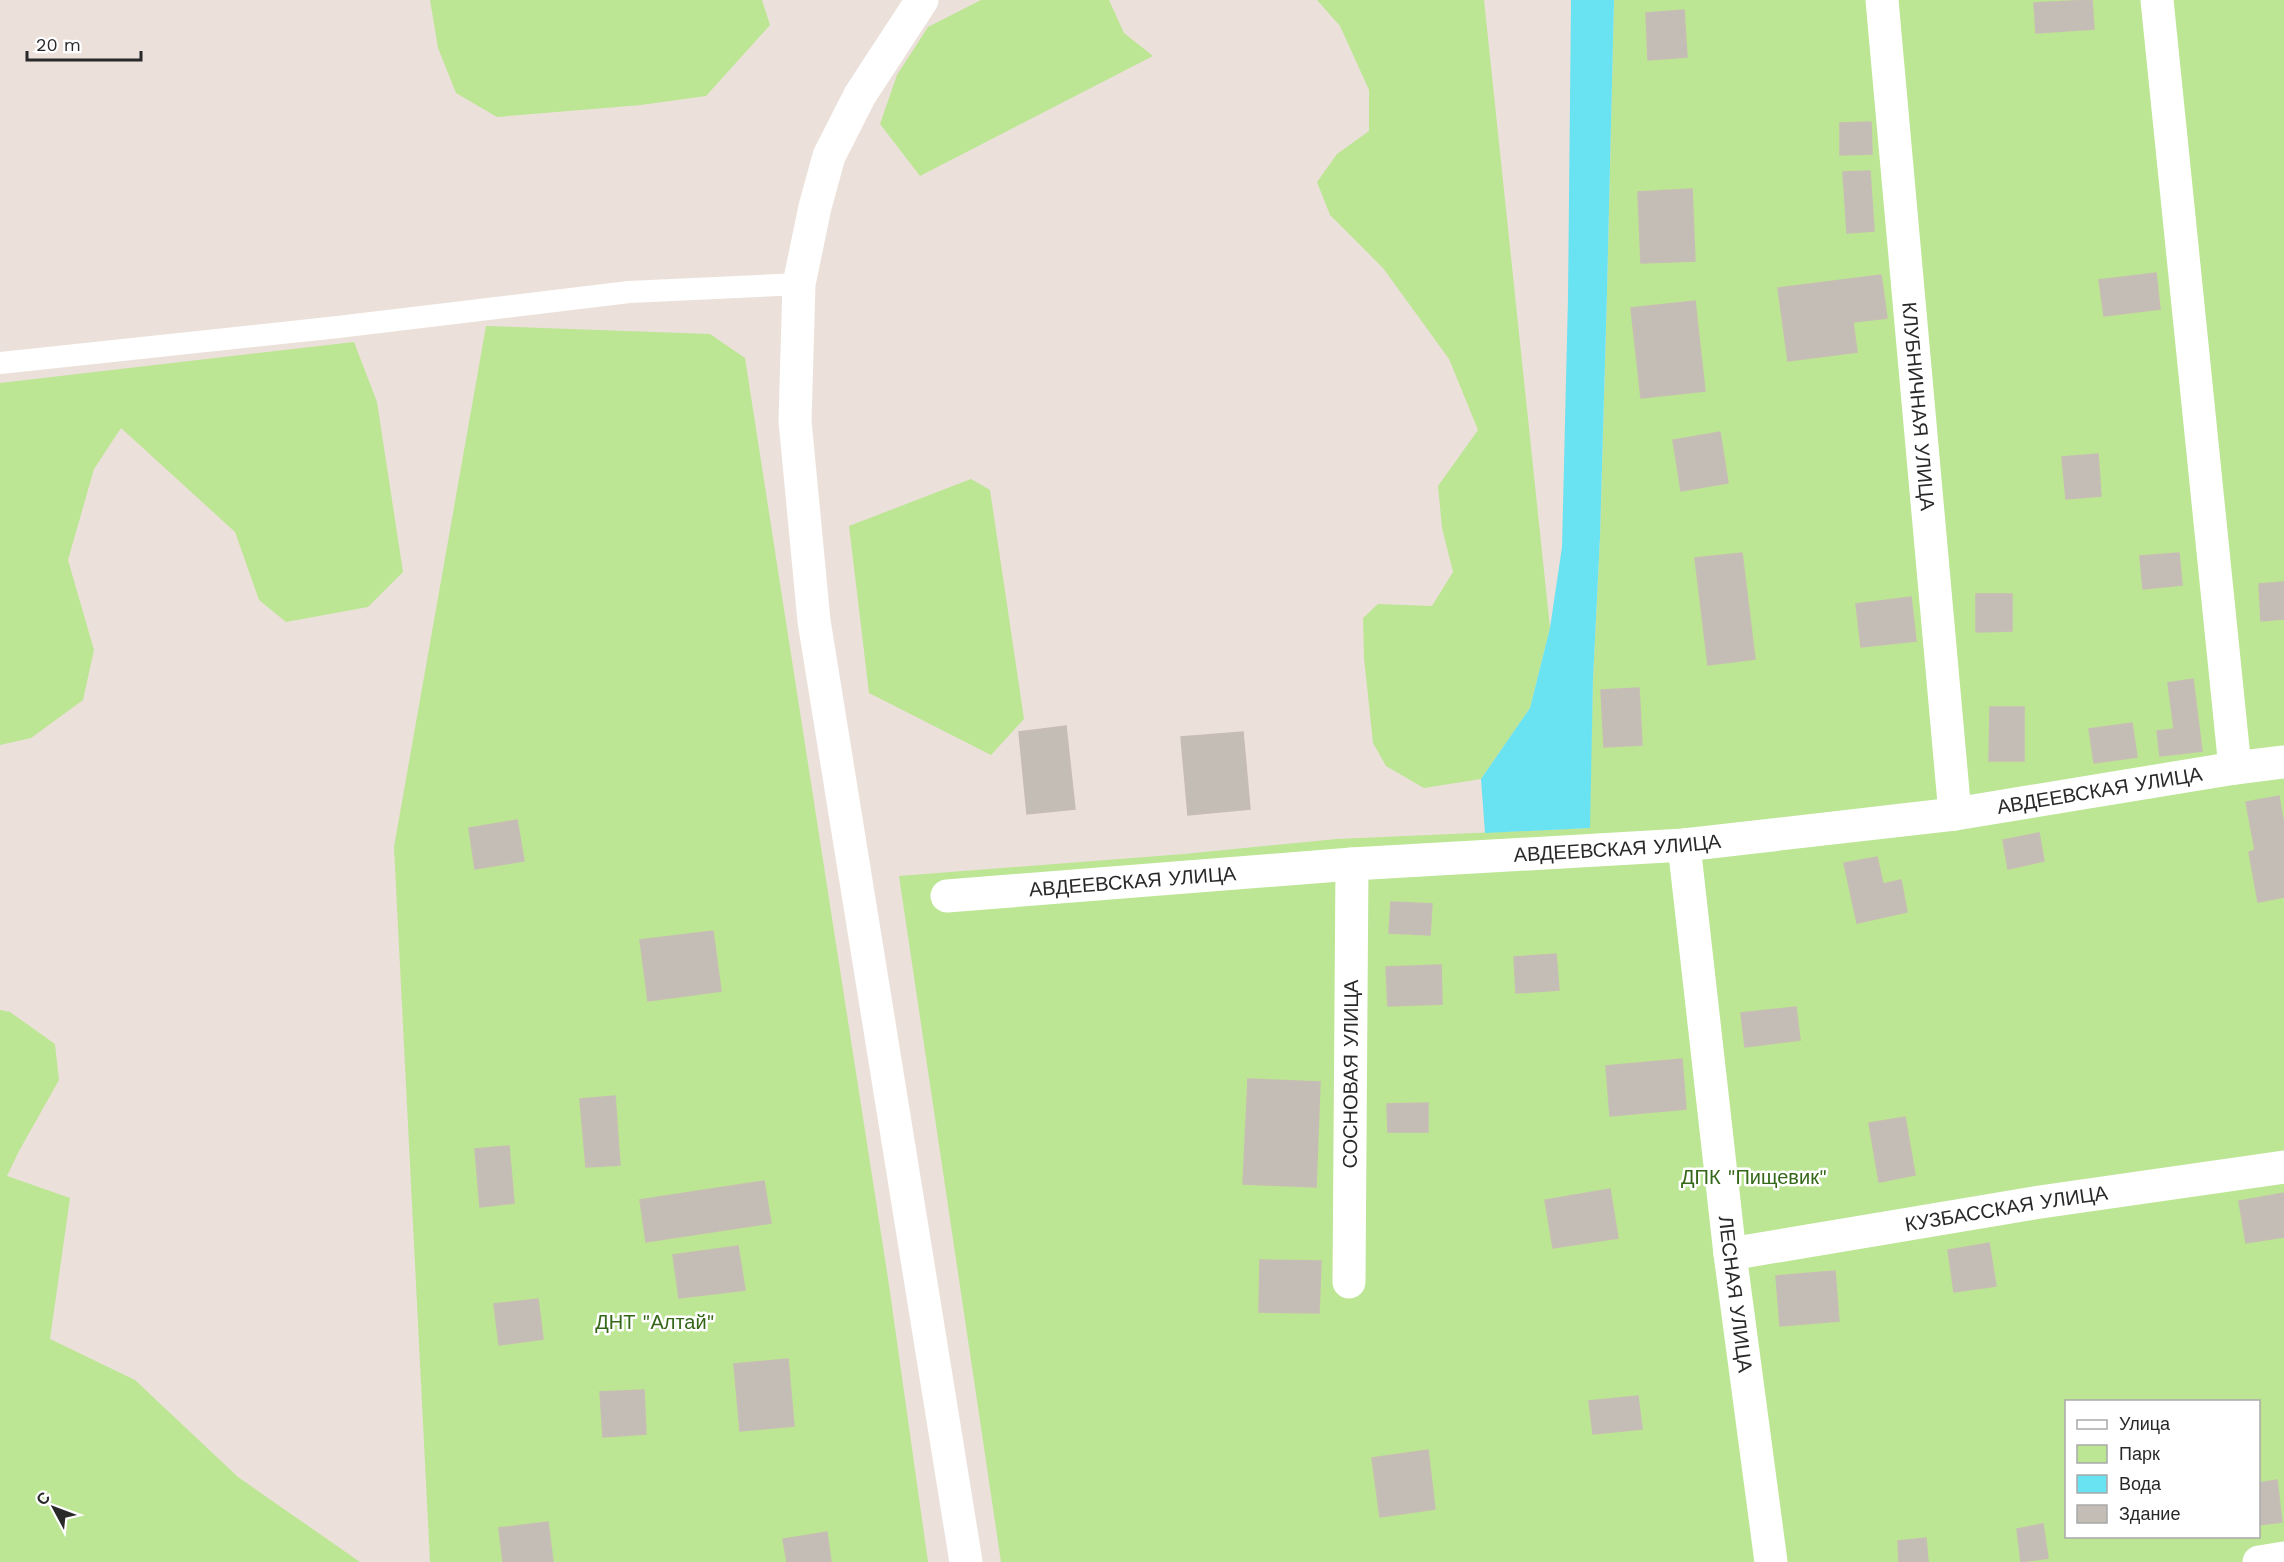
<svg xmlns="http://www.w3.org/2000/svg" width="2284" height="1562" viewBox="0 0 2284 1562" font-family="'Work Sans',sans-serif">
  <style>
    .green { fill: #bce594; fill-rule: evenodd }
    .water { fill: #69e2f2 }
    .building { fill: #c4bdb6; stroke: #c7bdb4; stroke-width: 1.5 }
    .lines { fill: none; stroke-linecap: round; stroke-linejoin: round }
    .lane { stroke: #fff; stroke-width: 22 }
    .street { stroke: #fff; stroke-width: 33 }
    .labels { text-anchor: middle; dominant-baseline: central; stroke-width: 5; stroke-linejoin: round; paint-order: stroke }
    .street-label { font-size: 20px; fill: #292929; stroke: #fff }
    .park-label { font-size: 20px; fill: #346717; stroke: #fff }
  </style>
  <rect width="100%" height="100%" fill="#ece1da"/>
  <g class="green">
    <polygon points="430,0 762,0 770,25 706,96 641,105 497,117 456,93 438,48"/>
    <polygon points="981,0 1109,0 1124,33 1153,56 920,176 880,124 897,75 928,27"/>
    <polygon points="1317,0 1484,0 1550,628 1530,708 1481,779 1424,788 1386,766 1373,743 1364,658 1363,618 1378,604 1432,606 1453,572 1442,528 1438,486 1478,430 1449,359 1383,268 1330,215 1317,182 1337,154 1369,131 1369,90 1340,26"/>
    <path d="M1614,0H2284V1562H1001L899,876L1184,854L1337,839L1589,828L1593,679L1600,537L1607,292ZM2066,1402H2258V1536H2066Z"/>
    <polygon points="486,326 710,334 745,358 889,1285 928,1562 430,1562 394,847"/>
    <polygon points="354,342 377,402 403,572 368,607 286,622 259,600 235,532 121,428 94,469 68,560 94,650 83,700 31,738 0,745 0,383"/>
    <polygon points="971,479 990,490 1024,719 991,755 869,693 849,526"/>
    <polygon points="0,1010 10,1012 55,1044 59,1080 19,1151 7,1176 70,1198 50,1339 135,1380 238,1477 360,1562 0,1562"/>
  </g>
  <polygon class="water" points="1571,0 1614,0 1607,292 1600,537 1593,679 1590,828 1485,833 1481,779 1530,708 1550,628 1562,547 1568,298"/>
  <g class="building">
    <polygon points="2092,0 2094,29 2036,33 2034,3"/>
    <polygon points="1684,10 1687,57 1648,60 1646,13"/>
    <polygon points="1871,122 1872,154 1840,155 1840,123"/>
    <polygon points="1870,171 1874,231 1847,233 1843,172"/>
    <polygon points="1692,189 1695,261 1641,263 1638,192"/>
    <polygon points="2156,273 2160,309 2104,316 2099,280"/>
    <polygon points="1881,275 1887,318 1853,322 1857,352 1788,361 1778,288"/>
    <polygon points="1695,301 1705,391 1641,398 1631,308"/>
    <polygon points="1720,432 1728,483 1681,491 1673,440"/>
    <polygon points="2098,454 2101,496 2066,499 2062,457"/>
    <polygon points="1742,553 1755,659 1708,665 1695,558"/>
    <polygon points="2179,553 2182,585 2143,589 2140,556"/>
    <polygon points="2284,582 2284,619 2261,621 2259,584"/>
    <polygon points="1976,594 2012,594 2012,631 1976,632"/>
    <polygon points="1911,597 1916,641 1861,647 1856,604"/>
    <polygon points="2193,679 2202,751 2160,756 2157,731 2174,729 2168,683"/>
    <polygon points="1639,688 1642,745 1604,747 1601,690"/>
    <polygon points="1990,707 2024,707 2024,761 1989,761"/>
    <polygon points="2132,723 2137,757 2094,763 2089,729"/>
    <polygon points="1066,726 1075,809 1027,814 1019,732"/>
    <polygon points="1243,732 1250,809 1188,815 1181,737"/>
    <polygon points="2279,796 2284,826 2284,897 2258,902 2249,852 2255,850 2246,802"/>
    <polygon points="517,820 524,861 475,869 469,828"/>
    <polygon points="2039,833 2044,861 2008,869 2003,840"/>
    <polygon points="1877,857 1883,884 1901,880 1907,912 1857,923 1844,863"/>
    <polygon points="1391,902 1432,904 1430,935 1389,933"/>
    <polygon points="713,931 721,991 648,1001 640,940"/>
    <polygon points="1556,954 1559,990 1516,993 1514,957"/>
    <polygon points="1441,965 1442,1004 1388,1006 1386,967"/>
    <polygon points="1796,1007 1800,1040 1745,1047 1741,1013"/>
    <polygon points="1682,1059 1686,1109 1610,1116 1606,1066"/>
    <polygon points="1248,1079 1320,1082 1316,1187 1243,1184"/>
    <polygon points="615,1096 620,1165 586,1167 580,1099"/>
    <polygon points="1428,1103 1428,1132 1388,1132 1387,1104"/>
    <polygon points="1905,1117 1915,1175 1879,1182 1869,1123"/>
    <polygon points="509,1146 514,1203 480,1207 475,1149"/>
    <polygon points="764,1181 771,1223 646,1242 640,1200"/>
    <polygon points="1610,1189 1618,1238 1553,1248 1545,1200"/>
    <polygon points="2284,1193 2284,1237 2246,1243 2239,1201"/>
    <polygon points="1989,1243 1996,1286 1954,1292 1948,1250"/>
    <polygon points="738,1246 745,1290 679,1298 673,1255"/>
    <polygon points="1260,1260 1321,1261 1319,1313 1259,1312"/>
    <polygon points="1835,1271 1839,1321 1780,1326 1776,1276"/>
    <polygon points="538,1299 543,1339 499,1345 494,1304"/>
    <polygon points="788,1359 794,1426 740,1431 734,1364"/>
    <polygon points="644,1390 646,1434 603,1437 600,1392"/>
    <polygon points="1638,1396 1642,1429 1593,1434 1589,1401"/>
    <polygon points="1428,1450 1435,1509 1380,1517 1372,1458"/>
    <polygon points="2277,1480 2282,1522 2258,1525 2258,1483"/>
    <polygon points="548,1522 553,1562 503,1562 499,1528"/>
    <polygon points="2043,1524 2048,1558 2021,1562 2017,1529"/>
    <polygon points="827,1532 831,1562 787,1562 783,1539"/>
    <polygon points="1926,1538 1928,1562 1899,1562 1898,1541"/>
  </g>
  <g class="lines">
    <polyline class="lane" points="0,363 338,327 629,292 799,284"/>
    <g class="street">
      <polyline points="922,0 860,95 829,156 815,207 799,284 795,421 814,621 966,1562"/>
      <path id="s1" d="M1882,0L1955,814"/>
      <polyline points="2157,0 2235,768"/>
      <path id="s2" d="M1684,845L1730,1254L1771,1562"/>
      <path id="s3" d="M947,896L1352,864L1684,845L1955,814L2235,768L2284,762"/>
      <path id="s4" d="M1730,1254L2034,1203L2284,1167"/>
      <path id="s5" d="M1349,1282L1352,864"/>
      <polyline points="2259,1562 2284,1558"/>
    </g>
  </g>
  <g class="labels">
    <g class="street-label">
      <text stroke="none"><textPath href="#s1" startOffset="408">КЛУБНИЧНАЯ УЛИЦА</textPath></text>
      <text stroke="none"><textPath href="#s3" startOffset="1158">АВДЕЕВСКАЯ УЛИЦА</textPath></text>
      <text stroke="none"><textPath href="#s3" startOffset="672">АВДЕЕВСКАЯ УЛИЦА</textPath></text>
      <text stroke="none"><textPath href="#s3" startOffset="186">АВДЕЕВСКАЯ УЛИЦА</textPath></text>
      <text stroke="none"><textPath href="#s5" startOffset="208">СОСНОВАЯ УЛИЦА</textPath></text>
      <text stroke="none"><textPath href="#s4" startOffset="280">КУЗБАССКАЯ УЛИЦА</textPath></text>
      <text stroke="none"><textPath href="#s2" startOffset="452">ЛЕСНАЯ УЛИЦА</textPath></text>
    </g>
    <g class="park-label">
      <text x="1754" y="1177">ДПК "Пищевик"</text>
      <text x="655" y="1322">ДНТ "Алтай"</text>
    </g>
  </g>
  <rect x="2065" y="1400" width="195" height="138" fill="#ffffff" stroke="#a9a9a9" stroke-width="1.5"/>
  <rect x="2077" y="1420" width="30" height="9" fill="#ffffff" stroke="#a9a9a9" stroke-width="1.5"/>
  <text x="2119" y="1430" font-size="18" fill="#292929">Улица</text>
  <rect x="2077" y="1445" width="30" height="18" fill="#bce594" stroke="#a9a9a9" stroke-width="1.5"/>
  <text x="2119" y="1460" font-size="18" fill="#292929">Парк</text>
  <rect x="2077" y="1475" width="30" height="18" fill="#69e2f2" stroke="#a9a9a9" stroke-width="1.5"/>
  <text x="2119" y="1490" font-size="18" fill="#292929">Вода</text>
  <rect x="2077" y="1505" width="30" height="18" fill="#c4bdb6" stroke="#a9a9a9" stroke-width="1.5"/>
  <text x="2119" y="1520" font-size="18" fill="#292929">Здание</text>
  <g transform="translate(54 1508) rotate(311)" stroke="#ffffff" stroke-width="4.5" paint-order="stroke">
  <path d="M0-4.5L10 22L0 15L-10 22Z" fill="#292929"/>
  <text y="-9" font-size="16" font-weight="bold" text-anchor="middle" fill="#292929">С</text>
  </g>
  <path d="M27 51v9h114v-9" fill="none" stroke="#292929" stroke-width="3"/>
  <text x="36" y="51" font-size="18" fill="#292929" stroke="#ffffff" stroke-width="4.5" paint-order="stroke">20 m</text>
</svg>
